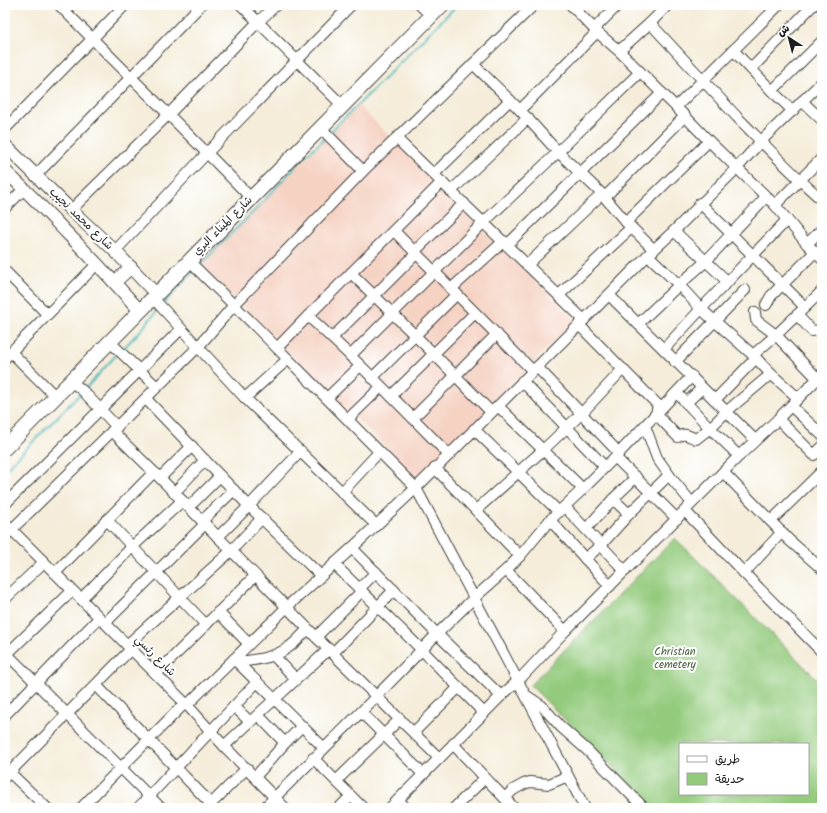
<svg xmlns="http://www.w3.org/2000/svg" width="827" height="813" viewBox="0 0 827 813" font-family="Kalam,'Playpen Sans Arabic',sans-serif">
  <style>
    .built { fill: #f5d2c2 }
    .green { fill: #93ca7c; stroke: #58734c; fill-rule: evenodd }
    .lines { fill: none; stroke-linecap: round; stroke-linejoin: round }
    .stream { stroke: #48b7be; stroke-width: 2 }
    .minor-casing { stroke: #3d3b38; stroke-width: 12 }
    .major-casing { stroke: #3d3b38; stroke-width: 14 }
    .highway-casing { stroke: #3d3b38; stroke-width: 16 }
    .minor { stroke: #fff; stroke-width: 10 }
    .major { stroke: #fff; stroke-width: 12 }
    .highway { stroke: #fff; stroke-width: 14 }
    .labels { text-anchor: middle; dominant-baseline: central; stroke-width: 4; stroke-linejoin: round; paint-order: stroke }
    .street-label { font-size: 11px; fill: #1c1c1c; stroke: #fff }
    .park-label { font-size: 11px; fill: #4c6242; stroke: #fff }
  </style>
  <rect width="100%" height="100%" fill="#fff"/>
  <filter id="ink" filterUnits="userSpaceOnUse"><feTurbulence type="fractalNoise" baseFrequency=".025" numOctaves="2"/><feDisplacementMap in="SourceGraphic" scale="8" xChannelSelector="R" yChannelSelector="G"/><feConvolveMatrix kernelMatrix="1 2 1 2 8 2 1 2 1" color-interpolation-filters="sRGB"/></filter>
  <filter id="wash" filterUnits="userSpaceOnUse"><feTurbulence type="fractalNoise" baseFrequency=".012" numOctaves="4" result="noise"/><feDisplacementMap in="SourceGraphic" scale="16" xChannelSelector="R" yChannelSelector="G"/><feGaussianBlur stdDeviation="0.9" result="paint"/><feColorMatrix in="noise" values="0 0 0 0 0 0 0 0 0 0 0 0 0 0 0 0 0 1.4 0 .05"/><feComposite in="paint" operator="in"/></filter>
  <g filter="url(#wash)">
    <rect width="100%" height="100%" fill="#f5edda"/>
    <polygon class="built" points="359,106 575,320 419,480 199,264"/>
    <path class="green" d="M675,538L822,684V808H654L530,685ZM680,744H808V794H680Z"/>
    <g class="lines">
      <g class="stream">
        <polyline points="330,132 361,102 457,5"/>
        <polyline points="199,266 260,205 302,159 326,137"/>
        <polyline points="163,304 194,271"/>
        <polyline points="123,349 140,331 159,309"/>
        <polyline points="86,388 118,353"/>
        <polyline points="5,470 81,393"/>
      </g>
    </g>
  </g>
  <g filter="url(#ink)">
    <g class="lines">
      <g class="minor-casing">
        <g id="minor">
          <path d="M59,5C123,70 188,133 251,198"/>
          <polyline points="241,5 343,106"/>
          <polyline points="420,5 431,16"/>
          <polyline points="571,5 597,32 619,51 676,107 709,141 775,205 807,244 822,259"/>
          <polyline points="820,5 822,7"/>
          <path d="M650,23C679,54 708,86 737,117C765,145 792,174 822,200"/>
          <polyline points="594,29 618,5"/>
          <polyline points="733,50 772,91 793,111"/>
          <polyline points="619,51 650,23 668,5"/>
          <polyline points="473,64 520,110 558,152 602,194 626,222 654,250"/>
          <polyline points="751,69 813,5"/>
          <polyline points="772,91 822,41"/>
          <polyline points="802,101 822,120"/>
          <polyline points="676,107 779,5"/>
          <polyline points="520,110 597,32"/>
          <polyline points="321,128 363,171"/>
          <polyline points="5,129 125,5"/>
          <polyline points="396,138 584,320"/>
          <polyline points="434,174 510,100"/>
          <polyline points="36,175 201,5"/>
          <polyline points="451,191 528,118"/>
          <polyline points="605,197 685,116"/>
          <polyline points="700,203 805,307"/>
          <polyline points="775,205 822,158"/>
          <polyline points="5,208 24,189"/>
          <polyline points="71,210 168,115 258,22 276,5"/>
          <polyline points="626,222 709,141"/>
          <polyline points="394,231 533,371"/>
          <polyline points="674,231 728,282"/>
          <polyline points="807,244 822,229"/>
          <polyline points="507,245 662,93"/>
          <polyline points="115,251 207,153 351,5"/>
          <polyline points="414,252 464,203"/>
          <polyline points="648,255 679,285 701,309 753,355 771,374 798,398"/>
          <path d="M189,261C219,291 249,319 278,349C324,395 369,442 416,488L585,808"/>
          <polyline points="527,265 602,194"/>
          <polyline points="5,271 47,314"/>
          <polyline points="351,273 434,354 491,412"/>
          <polyline points="451,289 504,241"/>
          <polyline points="559,295 631,228"/>
          <polyline points="609,295 755,440"/>
          <polyline points="153,298 245,398 376,525"/>
          <polyline points="766,305 771,296 815,252"/>
          <polyline points="755,312 756,320 776,335 818,379"/>
          <polyline points="797,315 812,331 822,330"/>
          <polyline points="308,316 442,182"/>
          <polyline points="638,324 679,285 705,262 766,197"/>
          <path d="M579,325L658,405L656,414L678,437C684,432 689,436 696,439L710,428L727,411L771,374"/>
          <polyline points="332,338 416,254"/>
          <polyline points="110,342 157,387"/>
          <path d="M277,348L308,316C357,360 403,408 449,455"/>
          <polyline points="664,349 701,309 787,220"/>
          <polyline points="11,352 56,397"/>
          <polyline points="753,355 776,335 822,291"/>
          <polyline points="350,356 484,222 558,152 640,72"/>
          <polyline points="5,358 97,264"/>
          <polyline points="675,362 745,290"/>
          <polyline points="537,367 619,453"/>
          <polyline points="372,378 457,294"/>
          <polyline points="71,381 83,391 117,427"/>
          <polyline points="522,381 605,467"/>
          <polyline points="677,393 710,428 739,456"/>
          <polyline points="391,396 475,313"/>
          <polyline points="245,398 288,359"/>
          <polyline points="327,398 360,366"/>
          <polyline points="146,399 249,506 321,576"/>
          <polyline points="715,400 756,358"/>
          <polyline points="686,403 702,388"/>
          <polyline points="498,406 583,489"/>
          <polyline points="791,406 822,435"/>
          <polyline points="413,418 497,334"/>
          <polyline points="348,419 381,387"/>
          <polyline points="778,419 814,455 822,447"/>
          <polyline points="645,426 657,458 672,479 692,503"/>
          <polyline points="474,429 559,512"/>
          <polyline points="112,431 160,478 316,637 439,758"/>
          <polyline points="615,457 677,519"/>
          <polyline points="435,468 520,556"/>
          <polyline points="723,472 789,540 822,569"/>
          <polyline points="160,478 192,446"/>
          <polyline points="342,492 379,452"/>
          <polyline points="174,493 205,460"/>
          <polyline points="613,499 629,514"/>
          <polyline points="5,504 181,329"/>
          <polyline points="189,507 220,476"/>
          <polyline points="565,507 625,571"/>
          <polyline points="476,510 543,450 581,414 623,369"/>
          <polyline points="685,511 744,573 822,652"/>
          <polyline points="107,520 206,625"/>
          <polyline points="550,520 610,586"/>
          <polyline points="202,521 234,490"/>
          <polyline points="771,521 822,471"/>
          <polyline points="5,523 187,705 224,746 285,808"/>
          <polyline points="586,529 613,499 636,477"/>
          <polyline points="5,536 198,347 234,305 363,171 534,5"/>
          <polyline points="218,537 249,506 301,451"/>
          <polyline points="352,548 437,634 501,696"/>
          <polyline points="585,559 601,545 629,514 669,475"/>
          <polyline points="334,564 421,649 484,713"/>
          <polyline points="506,570 565,631"/>
          <polyline points="55,573 154,472"/>
          <polyline points="744,573 782,532"/>
          <polyline points="359,589 376,572"/>
          <polyline points="5,599 44,562"/>
          <polyline points="81,599 132,547 182,501"/>
          <polyline points="218,612 249,644"/>
          <polyline points="105,623 205,524"/>
          <polyline points="316,637 362,591"/>
          <polyline points="127,645 231,551 262,518"/>
          <polyline points="5,652 161,808"/>
          <polyline points="333,653 394,590"/>
          <polyline points="273,655 296,679"/>
          <polyline points="5,656 72,591"/>
          <polyline points="234,659 324,748"/>
          <path d="M238,662C255,660 275,658 289,647C296,642 302,635 308,629"/>
          <polyline points="156,674 255,576"/>
          <polyline points="96,685 211,804"/>
          <polyline points="527,696 542,706 561,727 587,750 644,808"/>
          <polyline points="187,705 290,604 352,548 416,488 579,325 648,255 674,231 737,168 761,141 822,82"/>
          <polyline points="234,706 250,722"/>
          <polyline points="361,712 423,774"/>
          <polyline points="5,715 99,618"/>
          <polyline points="258,715 285,743"/>
          <polyline points="414,732 459,687"/>
          <polyline points="453,744 514,808"/>
          <polyline points="224,746 329,649"/>
          <polyline points="313,758 363,808"/>
          <polyline points="5,768 47,808"/>
          <polyline points="5,777 131,649"/>
          <polyline points="255,777 285,743 302,726"/>
          <polyline points="336,781 400,719"/>
          <polyline points="505,798 513,790 524,784 530,782 549,784 568,776"/>
          <polyline points="398,800 406,808"/>
          <polyline points="81,808 185,703"/>
          <polyline points="138,808 257,682"/>
          <polyline points="207,808 247,768"/>
          <polyline points="264,808 361,712 437,634 474,598 506,570 520,556 550,520 583,489 619,453 692,376"/>
          <polyline points="339,808 351,796"/>
          <polyline points="390,808 501,696 518,681 565,631 739,456 778,419 822,374"/>
          <polyline points="454,808 485,778"/>
        </g>
      </g>
      <g class="major-casing">
        <g id="major">
          <polyline points="5,145 71,210 115,251 156,294"/>
          <path d="M5,171C27,191 46,211 66,232C92,258 116,284 140,311"/>
          <polyline points="115,282 131,267"/>
        </g>
      </g>
      <g class="highway-casing">
        <polyline id="highway" points="5,448 442,5"/>
      </g>
      <use href="#minor" class="minor"/>
      <use href="#major" class="major"/>
      <use href="#highway" class="highway"/>
    </g>
  </g>
  <g class="labels">
    <g class="street-label">
      <text transform="translate(81 219) rotate(44)">شارع محمد نجيب</text>
      <text transform="translate(223 226) rotate(-45)">شارع الميناء البري</text>
      <text transform="translate(155 656) rotate(45)">شارع رئسي</text>
    </g>
    <g class="park-label">
      <text x="675" y="652">Christian<tspan x="675" dy="13">cemetery</tspan></text>
    </g>
  </g>
  <rect width="827" height="813" fill="none" stroke="#fff" stroke-width="20"/>
  <rect x="679" y="743" width="130" height="52" fill="#ffffff" stroke="#a4a4a4"/>
  <rect x="687" y="756" width="20" height="6" fill="#ffffff" stroke="#a4a4a4"/>
  <text x="715" y="763" font-size="12" fill="#1c1c1c">طريق</text>
  <rect x="687" y="773" width="20" height="12" fill="#93ca7c" stroke="#a4a4a4"/>
  <text x="715" y="783" font-size="12" fill="#1c1c1c">حديقة</text>
  <g transform="translate(789 38) rotate(324)" stroke="#ffffff" stroke-width="3" paint-order="stroke">
  <path d="M0-3L7 15L0 10L-7 15Z" fill="#1c1c1c"/>
  <text y="-6" font-size="11" font-weight="bold" text-anchor="middle" fill="#1c1c1c">ش</text>
  </g>
</svg>
